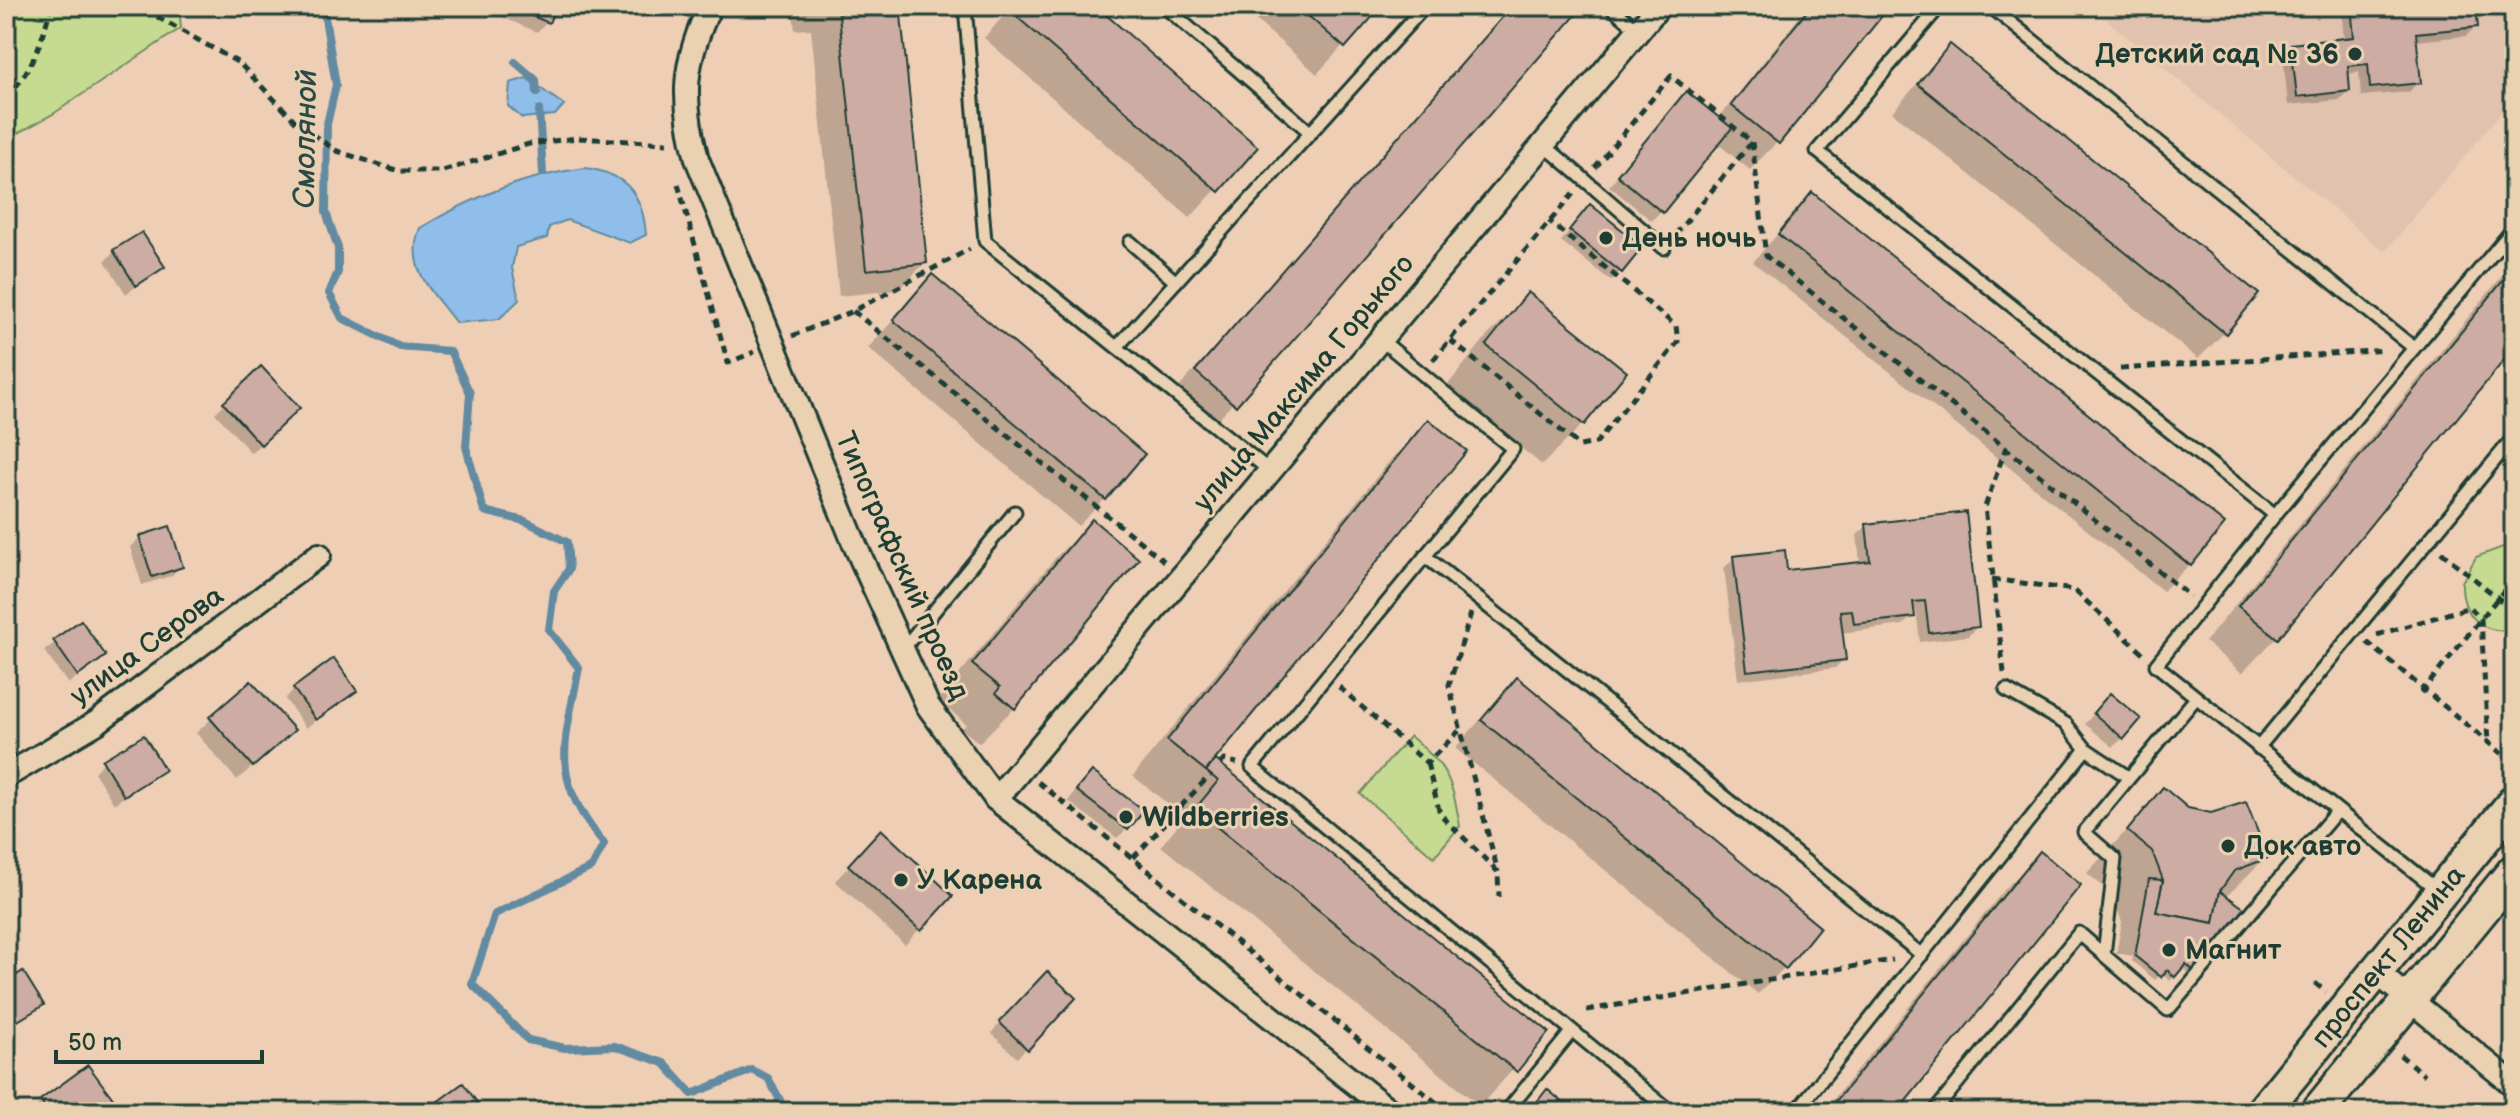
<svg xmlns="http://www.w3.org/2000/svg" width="2520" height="1118" viewBox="0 0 2520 1118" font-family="'Balsamiq Sans',sans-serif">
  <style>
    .built { fill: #e0c2ae }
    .green { fill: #c6db91; stroke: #728c62; stroke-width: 2 }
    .water { fill: #8ebee9; stroke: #628aa1; stroke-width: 2 }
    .shadow { fill: #0003 }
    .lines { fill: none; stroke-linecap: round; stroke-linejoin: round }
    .stream { stroke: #628aa1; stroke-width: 8 }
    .building { fill: #cdada3; stroke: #1f3d34; stroke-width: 2 }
    .lane-casing { stroke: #1f3d34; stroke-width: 17 }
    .street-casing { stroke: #1f3d34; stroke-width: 28 }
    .secondary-casing { stroke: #1f3d34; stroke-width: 38 }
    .path { stroke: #1f3d34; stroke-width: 5; stroke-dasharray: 8 6; stroke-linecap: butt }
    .lane { stroke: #ead1b2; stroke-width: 11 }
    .street { stroke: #ead1b2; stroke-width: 22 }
    .secondary { stroke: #ead1b2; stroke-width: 32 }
    .poi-dot { fill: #1f3d34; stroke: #ead1b2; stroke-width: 3 }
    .labels { text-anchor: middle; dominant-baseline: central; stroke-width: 6; stroke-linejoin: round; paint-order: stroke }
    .poi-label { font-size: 28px; font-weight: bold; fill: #1f3d34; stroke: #ead1b2; text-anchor: start }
    .street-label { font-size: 28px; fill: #1f3d34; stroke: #ead1b2 }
    .water-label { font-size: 30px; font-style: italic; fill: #2a4a46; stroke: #ead1b2 }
  </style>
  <rect width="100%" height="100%" fill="#eecfb6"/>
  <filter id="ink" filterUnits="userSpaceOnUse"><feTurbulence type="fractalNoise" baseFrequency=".0125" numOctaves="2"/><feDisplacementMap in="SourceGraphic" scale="16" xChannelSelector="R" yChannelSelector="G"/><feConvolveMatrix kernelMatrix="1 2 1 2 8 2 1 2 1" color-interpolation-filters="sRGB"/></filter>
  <g filter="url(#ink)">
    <polygon class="built" points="2090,6 2514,6 2514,97 2385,252"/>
    <g class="green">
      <polygon points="6,6 179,6 181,28 53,114 6,140"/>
      <path d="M2503,547L2514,549V630C2481,635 2461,614 2462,582L2476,557Z"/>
      <path d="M1410,736C1448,768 1451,776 1460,826L1434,857L1360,794Z"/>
    </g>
    <g class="water">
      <polygon points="526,78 564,105 555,115 522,118 508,106 510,83"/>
      <path d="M586,168C627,174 643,195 646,235L630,243L567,220L549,227L547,238L516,247L512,268L519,300L499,319L456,323C433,292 404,268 420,228C473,197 525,175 586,168Z"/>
    </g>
    <g class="shadow">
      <polygon points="487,6 554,6 547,22 537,32 485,10"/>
      <polygon points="792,6 898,6 925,263 898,290 839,296 811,29 795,30"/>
      <polygon points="1012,6 1093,6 1255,147 1190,218 984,38"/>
      <polygon points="1240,6 1379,6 1317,74"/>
      <polygon points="1511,6 1579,9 1207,432 1169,399"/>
      <polygon points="1808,6 1887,6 1777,142 1750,170 1717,143 1652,221 1609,186 1677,103 1718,119"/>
      <polygon points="2242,6 2287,6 2242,10"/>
      <polygon points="2341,6 2474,6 2476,26 2466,36 2415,41 2418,82 2409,92 2361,96 2359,72 2347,74 2348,91 2339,100 2288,105 2283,55 2292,46 2344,40"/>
      <polygon points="1950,47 2225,332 2198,359 1892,112"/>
      <polygon points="1812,195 2190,564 2163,591 1753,262"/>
      <polygon points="1581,216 1621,271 1611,281 1561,241"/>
      <polygon points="114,252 162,267 126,294 105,261"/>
      <polygon points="2514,261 2514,345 2277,637 2242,673 2205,642"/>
      <polygon points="932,277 1105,499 1078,526 868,348"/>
      <polygon points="1529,295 1583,424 1542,465 1446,387 1487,336"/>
      <polygon points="261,369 298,408 251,453 215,413"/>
      <polygon points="1428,422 1213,760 1546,1033 1480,1106 1161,846 1184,817 1133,776 1393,457"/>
      <polygon points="1092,522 1014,708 979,743 962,729 966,724 938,700 1056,557"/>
      <polygon points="1867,526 1977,627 1968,636 1920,642 1916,610 1912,610 1913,616 1903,625 1841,633 1844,659 1835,668 1738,680 1724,568 1734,558 1786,573 1860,564 1857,535"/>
      <polygon points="140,538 181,566 171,576 142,585 130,547"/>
      <polygon points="80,623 103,656 68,684 44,651"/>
      <polygon points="1517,679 1785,967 1758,994 1455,748"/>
      <polygon points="294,689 354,690 306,728 285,699"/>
      <polygon points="2101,705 2123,738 2113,747 2085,724"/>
      <polygon points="211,719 277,745 237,780 196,733"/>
      <polygon points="104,762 163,769 114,804 94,772"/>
      <polygon points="1082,783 1127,829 1117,838 1068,801"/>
      <polygon points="2164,790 2187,810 2266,857 2226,897 2192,969 2188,973 2181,967 2170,980 2162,973 2155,980 2132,961 2133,956 2116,953 2122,922 2111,893 2087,873"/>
      <polygon points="867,847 950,896 905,945 835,881"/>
      <polygon points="2040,854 1894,1112 1823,1112 2005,889"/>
      <polygon points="1047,973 1073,998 1017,1058 991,1033"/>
      <polygon points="6,984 41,1004 6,1030"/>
      <polygon points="111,1100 98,1112 32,1111 41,1102"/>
      <polygon points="2428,1105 2437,1112 2422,1112"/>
    </g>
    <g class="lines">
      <g class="stream">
        <path d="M323,6L336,85L327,124L326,212L338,248V272L329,293L342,318L400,347L450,351L470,393L466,447L484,511L525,521L567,542L569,569L554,591L549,630L579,668C564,747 549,776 604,844L592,867L495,914L472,984L528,1040L565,1048L615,1046L664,1063L692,1094L752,1070L768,1078L780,1100L770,1112"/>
        <polyline points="515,62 536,80 537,93"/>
        <polyline points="539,110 543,173"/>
      </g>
    </g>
    <g class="building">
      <polygon points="508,6 556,6 549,23"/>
      <polygon points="838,6 900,6 927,263 866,270"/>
      <polygon points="1013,6 1096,6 1258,147 1219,192 1009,10"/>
      <polygon points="1297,6 1382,6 1345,48"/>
      <polygon points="1512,6 1582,8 1236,406 1195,371"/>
      <polygon points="1811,6 1890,6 1779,144 1731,105"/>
      <polygon points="2351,6 2476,6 2478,27 2416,33 2421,83 2370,88 2368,64 2348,66 2350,91 2297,97 2291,44 2354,37"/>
      <polygon points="1950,44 2259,294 2226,334 1918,84"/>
      <polygon points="1686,91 1732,128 1663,213 1617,175"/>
      <polygon points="1812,192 2225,524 2191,566 1778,234"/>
      <polygon points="1590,204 1643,247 1622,273 1569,230"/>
      <polygon points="142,232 165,267 136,286 113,250"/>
      <polygon points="2514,267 2514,348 2278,639 2238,606"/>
      <polygon points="932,274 1145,454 1106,500 893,320"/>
      <polygon points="1528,292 1627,372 1584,425 1486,345"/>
      <polygon points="261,366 300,408 261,445 223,403"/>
      <polygon points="1428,419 1467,451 1206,771 1167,740"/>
      <polygon points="1966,512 1979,627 1929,633 1925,601 1913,602 1915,617 1854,624 1852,610 1840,611 1846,660 1747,671 1733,556 1785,550 1787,570 1870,561 1866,524"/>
      <polygon points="1092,519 1139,559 1015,709 996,693 1000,687 972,664"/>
      <polygon points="170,526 183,567 152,577 139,536"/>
      <polygon points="81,620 106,656 78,676 53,640"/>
      <polygon points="334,658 357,691 316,720 293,688"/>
      <polygon points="1517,677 1820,927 1786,969 1481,720"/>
      <polygon points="251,681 295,730 253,767 209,717"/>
      <polygon points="2110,693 2141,719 2124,739 2093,713"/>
      <polygon points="144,735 165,770 124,796 102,760"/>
      <polygon points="1216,760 1549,1032 1517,1072 1195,809 1218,781 1206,771"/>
      <polygon points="1092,771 1144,811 1128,830 1076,790"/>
      <polygon points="2163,787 2188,808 2211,813 2246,802 2268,858 2234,871 2220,891 2214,923 2156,912 2163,880 2152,851 2127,831"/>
      <polygon points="881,829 953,896 921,931 848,865"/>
      <polygon points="2040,851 2081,885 1897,1112 1827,1112"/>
      <polygon points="2149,879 2163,880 2156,912 2214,923 2220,891 2245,909 2194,971 2186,964 2175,977 2167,970 2161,977 2135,956"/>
      <polygon points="23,971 44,1005 6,1028 6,982"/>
      <polygon points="1047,971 1076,998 1028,1050 999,1022"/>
      <polygon points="88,1065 114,1100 97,1112 48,1112 40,1100"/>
      <polygon points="463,1083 484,1112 437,1112 433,1105"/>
      <polygon points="1547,1089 1574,1112 1529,1112"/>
    </g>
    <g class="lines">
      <g class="lane-casing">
        <g id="lane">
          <polyline points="965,6 985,241 1270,471"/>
          <polyline points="1164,6 1311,133"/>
          <polyline points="1610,6 1638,30"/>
          <polyline points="1940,6 1817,151 2275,515 2514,228"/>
          <polyline points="1990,6 2414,348"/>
          <polyline points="1543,144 1664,248"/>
          <polyline points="1130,242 1176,282"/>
          <polyline points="1380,339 1513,449 1252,767 1671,1112"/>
          <polyline points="1117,347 1425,6"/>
          <polyline points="2275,515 2156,665 2440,892"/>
          <polyline points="1425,556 1922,955"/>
          <polyline points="903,649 1015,512"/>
          <polyline points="2006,690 2066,724 2086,749"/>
          <polyline points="2196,698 2084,832 2115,859 2104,955 2168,1010 2337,811"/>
          <polyline points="2258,748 2514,437"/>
          <polyline points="1506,1112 1572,1031"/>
          <polyline points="1796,1112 2086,749 2128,777"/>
          <polyline points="1934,1112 2079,933 2104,955"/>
        </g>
      </g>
      <g class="street-casing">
        <g id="street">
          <path d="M710,6C683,63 681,98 697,159L855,545L928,706L996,799L1391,1112"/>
          <polyline points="6,776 96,723 319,555"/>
          <polyline points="996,799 1659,6"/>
          <polyline points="2376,972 2514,1085"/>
        </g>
      </g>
      <g class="secondary-casing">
        <g id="secondary">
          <path id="s1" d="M2262,1112L2514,802"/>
          <polyline points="2317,1112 2514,871"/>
        </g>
      </g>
      <g class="path">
        <polyline points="148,6 159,18 239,63 300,126 337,151 399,171 443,171 529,144 577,138 667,143"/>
        <path d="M6,98C32,71 42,42 51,6"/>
        <polyline points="1595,168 1671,76 1752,142 1766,256 2190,596"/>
        <polyline points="678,184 728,363 754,352"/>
        <polyline points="1675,235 1752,142"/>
        <polyline points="853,311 1164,561"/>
        <polyline points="792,336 853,311 970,249"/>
        <polyline points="1450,340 1580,446 1596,443 1678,342 1676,326 1549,221"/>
        <polyline points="1433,360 1573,194"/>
        <polyline points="2120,369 2385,350"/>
        <polyline points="2441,552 2514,611"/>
        <polyline points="1992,579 2074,590 2145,655"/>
        <polyline points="1471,613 1449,685 1498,872"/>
        <polyline points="2377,635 2470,607 2481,619 2488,743"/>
        <polyline points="2367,642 2502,754"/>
        <polyline points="2004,673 1985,507 2006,447"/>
        <polyline points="1339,687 1427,763 1459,731"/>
        <polyline points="2421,693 2514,578"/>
        <polyline points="1427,763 1440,814 1498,872 1499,897"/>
        <polyline points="1220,764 1224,760 1237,763"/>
        <polyline points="1038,782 1448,1112"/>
        <polyline points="1133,858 1210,775"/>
        <polyline points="2315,983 2326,992"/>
        <polyline points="1587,1010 1893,960"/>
        <polyline points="2400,1055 2424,1075"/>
      </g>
      <use href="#lane" class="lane"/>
      <use href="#street" class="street"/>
      <use href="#secondary" class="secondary"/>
    </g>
  </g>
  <g class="poi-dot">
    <circle cx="2355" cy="54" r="8"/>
    <circle cx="1606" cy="238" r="8"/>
    <circle cx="1126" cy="817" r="8"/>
    <circle cx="2228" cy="846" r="8"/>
    <circle cx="901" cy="880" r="8"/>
    <circle cx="2169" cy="950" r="8"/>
  </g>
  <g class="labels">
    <g class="poi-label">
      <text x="2339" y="54" text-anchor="end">Детский сад № 36</text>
      <text x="1622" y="238">День ночь</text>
      <text x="1142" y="817">Wildberries</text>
      <text x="2244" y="846">Док авто</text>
      <text x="917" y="880">У Карена</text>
      <text x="2185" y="950">Магнит</text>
    </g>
    <g class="street-label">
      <text transform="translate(1304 383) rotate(-50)">улица Максима Горького</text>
      <text transform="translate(902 566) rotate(66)">Типографский проезд</text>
      <text transform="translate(147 646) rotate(-36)">улица Серова</text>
      <text stroke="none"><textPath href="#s1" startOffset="200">проспект Ленина</textPath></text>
    </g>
    <g class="water-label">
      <text transform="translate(306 139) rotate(-89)">Смоляной</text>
    </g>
  </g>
  <rect width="2520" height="1118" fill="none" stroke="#ead1b2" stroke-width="32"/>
  <rect x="16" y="16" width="2488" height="1086" fill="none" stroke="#1f3d34" stroke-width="3" filter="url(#ink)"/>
  <path d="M56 1050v12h206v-12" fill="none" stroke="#1f3d34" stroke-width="4"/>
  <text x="68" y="1050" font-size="24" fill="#1f3d34" stroke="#ead1b2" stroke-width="6" paint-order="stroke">50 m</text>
</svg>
